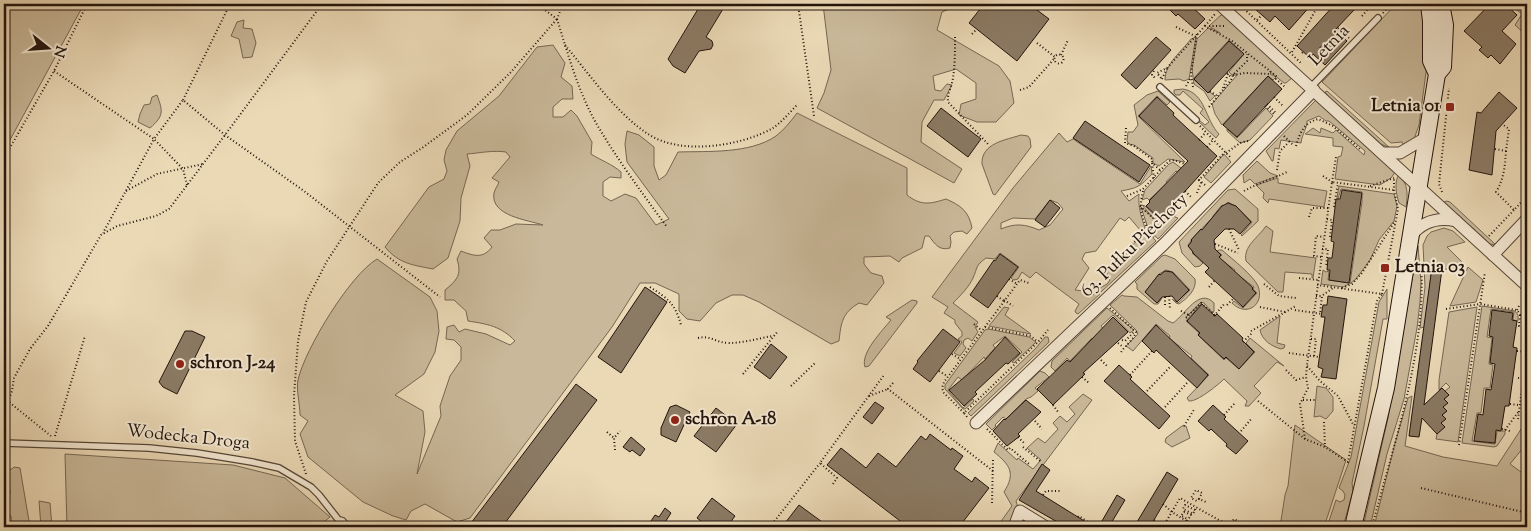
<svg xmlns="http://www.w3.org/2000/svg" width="1531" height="531" viewBox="0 0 1531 531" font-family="'Sorts Mill Goudy',serif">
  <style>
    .green { fill: #c9b899; stroke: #766652; fill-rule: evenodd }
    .building { fill: #8b7a64; stroke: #23140c }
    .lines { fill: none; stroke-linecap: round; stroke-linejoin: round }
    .service-casing { stroke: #554536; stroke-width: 8 }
    .minor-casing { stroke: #554536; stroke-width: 13 }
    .secondary-casing { stroke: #23140c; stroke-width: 18 }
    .path { stroke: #23140c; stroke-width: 2; stroke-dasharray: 1 2.5; stroke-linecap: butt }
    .service { stroke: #f2e6d0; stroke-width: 5.5 }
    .minor { stroke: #f2e6d0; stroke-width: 11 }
    .secondary { stroke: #f2e6d0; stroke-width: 16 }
    .poi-dot { fill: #8f2418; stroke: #f2e6d0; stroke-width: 2 }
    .labels { text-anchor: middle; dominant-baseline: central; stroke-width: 4; stroke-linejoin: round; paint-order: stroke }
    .street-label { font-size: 18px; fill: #23140c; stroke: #f2e6d0 }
    .poi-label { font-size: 18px; font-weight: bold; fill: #23140c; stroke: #f2e6d0; text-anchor: start }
  </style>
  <rect width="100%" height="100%" fill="#ebd9b6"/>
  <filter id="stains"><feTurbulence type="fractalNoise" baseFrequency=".004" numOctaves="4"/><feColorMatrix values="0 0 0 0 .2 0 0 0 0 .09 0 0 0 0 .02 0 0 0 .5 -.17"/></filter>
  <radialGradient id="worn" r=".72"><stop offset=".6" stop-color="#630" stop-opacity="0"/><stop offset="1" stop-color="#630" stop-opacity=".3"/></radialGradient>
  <g class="green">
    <polygon points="4,4 84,4 4,151"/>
    <polygon points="823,4 961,4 942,12 937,30 999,66 1010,81 1014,103 996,122 977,122 959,115 961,104 976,99 976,83 956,69 933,76 935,90 941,91 947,84 952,85 944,100 934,100 922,122 921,142 962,169 954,183 817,108 824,93 831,70"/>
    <polygon points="1396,4 1425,4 1427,65 1419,125 1414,139 1404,146 1402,142 1391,143 1322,82"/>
    <polygon points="1509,4 1527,4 1527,36 1515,25 1522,14"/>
    <polygon points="1221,15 1225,15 1293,77 1286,83 1284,83 1269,71 1271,73 1270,74 1276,77 1273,80 1268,76 1222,125 1215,114 1212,104 1237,75 1232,75 1229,72 1244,54 1229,40 1193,79 1209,93 1210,92 1215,96 1210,101 1204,91 1194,84 1192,69 1197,39 1208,28 1220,33 1209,26"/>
    <polygon points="244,20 243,28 252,29 256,43 252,57 243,58 239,39 231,36 237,22"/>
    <path d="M1196,37L1189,79L1184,81L1179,79L1165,80C1165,64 1181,52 1191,39Z"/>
    <path d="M553,45L565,63L561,77L572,86L573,99H562L553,107V117H563L571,110L577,116L592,142L591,154C602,161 612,164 621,172V178L610,177L603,182V196L611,201L625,194L636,198L656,225L669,219L627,162L625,144L627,131L639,135L654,147V166L659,180L666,175L678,152C708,151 750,154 776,136C784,130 791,121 797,113L907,168V195C921,206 930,204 946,199C960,205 969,211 972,228L967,234L962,231L954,232L950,236L951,242L950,248C939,251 935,244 929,236H925L922,248L902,258L899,262L890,256L864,257V264L871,273L882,276L884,283L867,305L859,303C842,313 841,323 839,341L831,344L759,302L743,295H732L716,303L700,321L687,319L679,311V294L655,283H640L612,327L470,518L457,522L425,504L411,511L406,520L393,516L363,502L308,457L300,434L308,421L300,415C300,404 296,390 298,380C305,349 350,275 377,259L430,297L437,311L439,331L435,352L424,374L395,395L423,411L425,432L417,474L441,416L440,406L450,376L461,360V347L454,340L446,339L447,327L454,325L459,332L465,329L486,334L510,345L515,341C501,326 487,324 468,321L466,311L454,300H445V290C457,280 462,275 457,259L461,251C474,256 483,259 492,247L484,238L491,230H500L516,224L543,225C528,220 490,216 494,193C495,189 498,185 499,182L492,178L510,157L506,152C493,150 480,153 467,154L470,166L461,198L460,221L448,258L433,269C413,265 399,264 385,247L429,187L444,179L447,171L444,160L446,150L457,131L499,96L537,47Z"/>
    <path d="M1183,89C1206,93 1205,120 1219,134L1216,138L1198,121L1199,120L1205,125L1209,122L1200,113L1203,109L1183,91L1180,95H1176L1174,93V90Z"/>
    <polygon points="1158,91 1170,102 1167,105 1157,96 1138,116 1185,162 1168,159 1159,166 1153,163 1153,158 1134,145 1129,144 1127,141 1128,132 1133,132 1138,125 1134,105 1147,95"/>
    <polygon points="1327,91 1390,148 1381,144 1329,97 1325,92"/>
    <path d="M157,95C163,111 164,116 150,128L138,122L140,114L144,105L150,104L152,97Z"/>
    <path d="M1316,100L1396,171L1391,178L1380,185L1335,179L1338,157L1341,156L1343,147L1333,146V138L1305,134L1313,128L1320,133L1321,128L1333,133L1336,130L1364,155L1365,151L1329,121H1326L1319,116L1307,121C1307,129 1302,134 1301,143L1281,140L1279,149L1275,148L1273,161H1272L1266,151Z"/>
    <polygon points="1266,108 1273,116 1250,140 1240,143 1227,131 1227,129 1237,138"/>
    <path d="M1059,133L1067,142L1073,139L1140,184L1151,166L1152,174C1140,187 1137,188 1121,191L1129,201L1139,194C1138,207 1141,216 1145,228L1141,231L1129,217L1125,221L1120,218L1096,251L1085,253L1082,259L1089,268L1075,290L1084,291L1088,295L1091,296L1097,292L1100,294L1078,314L1076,313L1075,311L1079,304L1036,272L1030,278L1022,272L1018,279L1014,280L1011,278L1019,267L1000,253L995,259L986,258C975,266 978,267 973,278C969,287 960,296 953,303L978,322L975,327L978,332L972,341L968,338L964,340L963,344L966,348L960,356L954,353L962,342L958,339L962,336V332L955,323V320L944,313L948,307L932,297L1013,188ZM1050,200L1058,203L1063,209L1050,225L1039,230C1025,224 1015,223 1001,229V223L1013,218L1035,219Z"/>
    <path d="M1021,135L1028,136L1030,139L1031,147L995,195L993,194L982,164C981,143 1006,140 1021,135Z"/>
    <polygon points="1224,154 1231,162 1211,183 1204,177"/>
    <polygon points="1257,161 1270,173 1278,176 1255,184 1250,179 1244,183 1243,175"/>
    <polygon points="1173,162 1181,168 1177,172 1176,171 1166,182 1167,183 1149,200 1147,198 1142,200 1145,190 1169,164"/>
    <path d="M1399,174C1408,185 1408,193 1406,207L1399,203C1396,193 1394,183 1399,174Z"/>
    <polygon points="1278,178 1278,183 1327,191 1324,207 1269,199 1268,203 1263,198 1264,193 1256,185"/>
    <polygon points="1339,186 1394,194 1397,206 1394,221 1379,240 1370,260 1356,279 1351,283 1343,287 1321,284 1323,270 1326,272 1329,271 1328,280 1350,283 1362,202 1362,192 1341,189 1338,199 1337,198"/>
    <polygon points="1235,189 1258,209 1258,221 1242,236 1241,235 1252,222 1236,206 1235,206 1228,202 1224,206 1222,205 1213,216 1213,217 1191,240 1191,241 1188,245 1193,252 1192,253 1203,263 1200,266 1195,267 1182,253 1179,242 1228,190"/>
    <polygon points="1447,201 1450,202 1496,245 1490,244 1444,202"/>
    <path d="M1142,205L1145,206L1160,220L1169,211L1174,214L1163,221L1154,219C1161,225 1165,220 1172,216L1178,218L1158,239L1148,228L1141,207L1153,218Z"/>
    <path d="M1266,226L1273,231L1270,252L1316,258L1313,278H1312V274L1285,272L1283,292H1278L1246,261C1243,246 1258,238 1266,226Z"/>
    <polygon points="1444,228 1453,231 1465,242 1447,247 1462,262 1456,270 1432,268 1425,327 1420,328 1425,287 1423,245 1427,236 1431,232"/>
    <polygon points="1147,231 1156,241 1101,292 1098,289 1107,284 1110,280 1107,276 1107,271 1119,267 1116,261"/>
    <polygon points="1418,246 1421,282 1420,302 1417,328 1404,399 1387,454 1370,527 1363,527 1388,418"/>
    <path d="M1219,250H1222C1232,259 1253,275 1258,286C1265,304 1247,318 1232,303L1234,301L1243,308L1257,293L1253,289L1254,287L1234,272L1235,270L1219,258L1222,255L1217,251Z"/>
    <path d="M1165,255L1175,259L1195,279C1197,289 1188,298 1179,304L1176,303L1172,299L1178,303L1190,290L1173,272L1166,270L1159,274L1145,292L1157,303L1162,298L1158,304H1154L1137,289V284L1135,282L1162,256Z"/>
    <polygon points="1468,267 1483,280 1476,302 1450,306"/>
    <polygon points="1387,289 1387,319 1383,319 1364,426 1352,483 1353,491 1343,527 1327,527 1336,500 1340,502 1344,500 1345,495 1343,491 1339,488 1351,457 1379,302"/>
    <path d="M1122,295L1124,296L1137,297L1168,321L1173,323C1185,315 1199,287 1214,303V311L1213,313L1204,303L1201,302L1186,317L1202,303L1186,321L1199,333L1198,335L1224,360L1226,358L1239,369L1255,352L1246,343L1250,338L1284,366L1277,362L1254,386L1261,393L1249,406H1245L1247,401L1224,379C1218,385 1197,402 1189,401L1187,398L1209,375L1191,358L1192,356L1169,338L1170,336L1156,324L1133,351L1126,346L1138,334L1136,330L1110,305Z"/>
    <path d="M912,300L917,301V303L869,366L865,367C860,353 883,330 891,320L886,317Z"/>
    <polygon points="1482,306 1515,311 1518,315 1518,321 1513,320 1514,312 1491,309 1487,337 1492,338 1489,364 1493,365 1490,388 1484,388 1481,413 1477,413 1472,441 1495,444 1497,431 1505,431 1505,434 1497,446 1494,447 1462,443"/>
    <polygon points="1004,307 1009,308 1005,315 1031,334 989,326"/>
    <polygon points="1477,307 1458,442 1436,439 1437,434 1444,427 1441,423 1445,419 1442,415 1447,411 1443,407 1447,403 1444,399 1449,395 1445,391 1450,387 1446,383 1439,390 1439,380 1449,312"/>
    <polygon points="1107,308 1134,330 1130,333 1113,315 1101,326 1103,329 1093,339 1092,338 1070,361 1067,358 1055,371 1051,367 1052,361"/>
    <path d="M1280,316L1277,343L1285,345L1284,348L1281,349C1271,346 1262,340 1260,330Z"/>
    <polygon points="988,329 1029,337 1036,342 1014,363 1012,362 1022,352 1005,336 993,345 995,348 985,359 984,357 962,380 958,377 948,390 963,408 973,399 974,401 965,409 963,409 945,389 945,385 985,330"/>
    <polygon points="1045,337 1048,337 1049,342 971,416 968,413 1036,348"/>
    <polygon points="1040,371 1045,373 1049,377 1035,388 1038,391 1031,397 1026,399 1006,419 1003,417 995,425 996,426 992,430 986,424"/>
    <polygon points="1317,386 1326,388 1333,397 1333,411 1326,419 1320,416 1314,417"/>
    <path d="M1083,394L1092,400L1016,501L1019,511L1012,527H997L1012,506L1004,492C1016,473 1010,465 994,452L998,443L1017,460L1018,458L1033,469L1041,460L1027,448L1038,438L1045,443L1058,429L1053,423L1060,416L1067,422L1075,414L1069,407Z"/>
    <polygon points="1412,396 1405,446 1443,457 1497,466 1527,420 1527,443 1510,464 1521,472 1523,469 1527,472 1527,527 1374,527 1394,447 1408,398"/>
    <polygon points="1295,425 1346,460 1324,527 1280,527 1285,495 1288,486"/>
    <polygon points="1182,426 1186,426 1190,438 1172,447 1165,442 1166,438"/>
    <polygon points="65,454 233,465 285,478 330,517 325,521 322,527 67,527"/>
    <polygon points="14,467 20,468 30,527 12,527 11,516 6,512 10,493 9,484 4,479 4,470 12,469"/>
    <polygon points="39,501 50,503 52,527 41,527"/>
  </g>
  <g class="building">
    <polygon points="701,4 726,4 706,37 712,41 713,45 711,49 699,51 685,73 673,66 668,59"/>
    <polygon points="984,4 1007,4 1014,9 1018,4 1029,4 1049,19 1017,61 969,23"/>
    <polygon points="1173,4 1189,4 1205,19 1195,29 1178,14 1176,16 1169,9"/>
    <polygon points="1260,4 1312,4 1289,30 1275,16 1270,22 1255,9"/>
    <polygon points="1335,4 1347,4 1354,10 1335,30 1347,41 1325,65 1313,54 1310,58 1297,46"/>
    <polygon points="1490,4 1505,4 1517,15 1502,31 1516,44 1500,64 1491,55 1488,58 1479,50 1482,47 1464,31"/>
    <polygon points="1156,37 1171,50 1136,89 1121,75"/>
    <polygon points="1229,41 1244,54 1208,93 1194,79"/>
    <polygon points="1268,76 1282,89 1237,137 1223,125"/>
    <polygon points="1499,92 1517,108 1496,131 1492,175 1469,170 1477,112 1481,113"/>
    <polygon points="1157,97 1174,113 1173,115 1217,156 1160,219 1146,206 1150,202 1149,201 1188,161 1139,116"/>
    <polygon points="941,108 981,139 968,157 927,126"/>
    <polygon points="1085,121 1150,165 1139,182 1073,138"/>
    <polygon points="1342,190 1362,193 1349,283 1329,280 1330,270 1327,270 1328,258 1332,258 1334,242 1331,241 1336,199 1340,199"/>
    <polygon points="1050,200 1060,208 1045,227 1035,220"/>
    <polygon points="1228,203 1236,206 1251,222 1240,234 1234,229 1225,229 1214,240 1215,249 1221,255 1219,257 1253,288 1252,289 1256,293 1243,307 1205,272 1209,268 1193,253 1193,252 1188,246 1192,241 1191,240 1201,229 1202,230 1222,206"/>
    <polygon points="1000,254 1018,267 988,308 970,295 994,260 995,261"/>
    <polygon points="1432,267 1442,269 1424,405 1442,388 1449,395 1444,399 1448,403 1443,407 1447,411 1442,415 1446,419 1441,423 1445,427 1437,434 1422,418 1419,437 1409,436"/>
    <polygon points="1165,271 1172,272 1189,290 1177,302 1172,296 1162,297 1157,303 1145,292 1159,274 1160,275"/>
    <polygon points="645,287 667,302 621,373 598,357"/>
    <polygon points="1328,296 1347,299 1336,379 1321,377 1323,369 1318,367 1325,317 1321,317 1323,305 1327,305"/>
    <polygon points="1202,304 1215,316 1217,314 1243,338 1242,340 1254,352 1239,369 1226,357 1224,359 1198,335 1200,333 1187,321"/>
    <polygon points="1492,310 1513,313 1512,320 1517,321 1513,347 1517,348 1509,406 1505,406 1501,431 1496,430 1495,443 1474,441 1478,414 1483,415 1486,389 1491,390 1495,364 1490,363 1493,337 1489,336"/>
    <polygon points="1113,317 1128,332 1083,373 1085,374 1053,405 1037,389 1067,360 1070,362"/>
    <polygon points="1156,325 1208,375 1197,388 1156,350 1154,353 1142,341"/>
    <polygon points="943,329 960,342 930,382 913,369 918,362 917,361"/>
    <polygon points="185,331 192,331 205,337 177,394 163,387 159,382"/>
    <polygon points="1005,337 1020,353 1008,364 1006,363 975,392 977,394 964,406 949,390 985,360"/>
    <polygon points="771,344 787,357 770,379 754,367"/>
    <polygon points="1119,365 1132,377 1130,379 1170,416 1159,429 1104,381"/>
    <polygon points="576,384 597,400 502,527 468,527"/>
    <polygon points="1026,400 1041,412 1018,434 1020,436 1007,446 993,431 1004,419 1005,420"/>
    <polygon points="875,402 884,408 872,424 863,417"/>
    <polygon points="676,405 690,412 676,442 661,435 661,428 670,407"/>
    <polygon points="1213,405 1226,417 1224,419 1248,441 1236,454 1226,446 1227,444 1211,429 1209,431 1198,421"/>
    <polygon points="716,408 737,424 716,452 694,436"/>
    <polygon points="930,434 951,450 952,448 963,456 954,469 972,482 975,477 989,488 959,527 908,527 827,465 841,448 866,468 878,453 896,467 921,436 926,440"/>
    <polygon points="631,437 645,449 640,456 632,450 630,452 623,447"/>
    <polygon points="1042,464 1050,470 1036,491 1094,527 1066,527 1019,500"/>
    <polygon points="1167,472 1178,479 1151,525 1149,527 1134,527"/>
    <polygon points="1117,495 1125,500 1110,525 1102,521"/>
    <polygon points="712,498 735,516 727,527 696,527 701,521 697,518"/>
    <polygon points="799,505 829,527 782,527"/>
    <polygon points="665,508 671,513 662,527 647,527 655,515 659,517"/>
  </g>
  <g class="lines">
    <g class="service-casing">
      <g id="service">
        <polyline points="1160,87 1196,120"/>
        <polyline points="1311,87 1378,18"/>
        <polyline points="4,443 149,448 197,453 252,462 279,468 311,487 319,495 341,523"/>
      </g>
    </g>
    <g class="minor-casing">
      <g id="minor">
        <polyline points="1219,4 1527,286"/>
        <polyline points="1384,153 1400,153 1427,137"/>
        <path d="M1411,236C1423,221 1438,217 1456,221"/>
        <polyline points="1493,255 1527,219"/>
        <polyline points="976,423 1164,244 1314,90"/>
        <polyline points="341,523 344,527"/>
        <polyline points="1014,527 1020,511 1046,527"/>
      </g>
    </g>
    <g class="secondary-casing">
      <g id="secondary">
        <polyline points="1437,74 1443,67 1445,25 1441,4"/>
        <polyline points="1353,527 1386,388 1437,74 1431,61 1431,21 1429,4"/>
      </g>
    </g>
    <g class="path">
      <polyline points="537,4 557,19 563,4"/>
      <polyline points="798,4 814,116"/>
      <polyline points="1239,4 1302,64"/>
      <polyline points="1383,13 1391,4"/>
      <polyline points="1362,16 1368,9"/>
      <path d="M557,19C568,54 578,91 596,123C617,159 642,193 667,227"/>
      <polyline points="1257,20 1262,15"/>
      <polyline points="1205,26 1215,14"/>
      <polyline points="1209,26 1226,26"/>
      <polyline points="1176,27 1195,36"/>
      <polyline points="1338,28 1349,38"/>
      <polyline points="972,34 977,29"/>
      <path d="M955,37C955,51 955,65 953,78C952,86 947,94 948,102L988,144"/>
      <polyline points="1037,43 1055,57"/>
      <path d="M565,45C590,75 616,113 648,134C681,156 741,146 773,128C782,122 790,112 798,104"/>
      <polyline points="1320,47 1329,55"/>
      <polyline points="1292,52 1319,4"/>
      <polyline points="1302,53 1303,52"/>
      <circle cx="1059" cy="59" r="4.5"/>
      <polyline points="1061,55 1068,40"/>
      <polyline points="54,71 154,139 103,233"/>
      <polyline points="1154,71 1152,75 1156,79"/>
      <polyline points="1227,73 1232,78"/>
      <polyline points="1233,75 1245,73 1271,74"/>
      <polyline points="1161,78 1157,73 1167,68 1205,26 1232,41 1275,75 1277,77 1276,79 1285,87"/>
      <polyline points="1162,79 1167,68"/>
      <polyline points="1186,86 1190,79"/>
      <polyline points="1193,87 1191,74 1197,33"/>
      <polyline points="1223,88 1228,74"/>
      <polyline points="1020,90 1029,87 1054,59"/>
      <polyline points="1210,91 1217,96"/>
      <polyline points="1274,97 1283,106"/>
      <polyline points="183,100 230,4"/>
      <polyline points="1267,104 1276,113"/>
      <polyline points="1265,106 1274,114"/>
      <polyline points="1209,107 1231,80 1233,75 1247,61 1247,54"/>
      <polyline points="1200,126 1231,158"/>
      <polyline points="1126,128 1125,143 1134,146 1152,159 1152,163"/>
      <polyline points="1284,136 1293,145"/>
      <polyline points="1199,140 1206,132"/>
      <path d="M1296,146C1300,132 1304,123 1318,119L1333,126L1360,149"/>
      <polyline points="1207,147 1213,140"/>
      <polyline points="1495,149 1506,151 1509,129 1502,124"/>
      <path d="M1506,151C1505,166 1504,179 1496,192L1514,210L1527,196"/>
      <polyline points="1226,153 1240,143 1248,141"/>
      <polyline points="4,158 54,71 87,4"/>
      <polyline points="1277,170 1280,151 1289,142"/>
      <polyline points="1323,176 1332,182 1336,157"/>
      <polyline points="1154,178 1152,163 1160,170"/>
      <polyline points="187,185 183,169 154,139 183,100 225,135 304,191 440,297"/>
      <polyline points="1205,185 1199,180 1225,152"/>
      <polyline points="1370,186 1394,178"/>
      <polyline points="126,191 157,174 203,164"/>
      <path d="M1143,191C1138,208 1142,223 1154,237"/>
      <polyline points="1185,191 1192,198"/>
      <path d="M1244,191C1258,183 1273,179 1287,172"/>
      <polyline points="1442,192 1439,184 1449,88"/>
      <polyline points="1197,193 1201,183 1198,179"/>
      <polyline points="1127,196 1143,189 1169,161 1174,160 1185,164"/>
      <polyline points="1140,206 1153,218 1161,222 1173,215 1177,216"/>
      <polyline points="1334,207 1338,183"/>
      <polyline points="1169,208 1177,215"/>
      <polyline points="1309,217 1312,208 1328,208"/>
      <polyline points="1327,219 1332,220 1330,237"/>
      <polyline points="1229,229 1239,250"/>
      <polyline points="1489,236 1514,210"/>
      <polyline points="1215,244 1238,253"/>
      <polyline points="1322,249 1328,249 1326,267"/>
      <polyline points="1321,257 1314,256 1316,236 1324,237"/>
      <polyline points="1117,259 1147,229"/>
      <polyline points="1299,278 1318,280"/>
      <polyline points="1009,279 1017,284"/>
      <polyline points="1264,284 1279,296 1296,298"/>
      <path d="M650,287C668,299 675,303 681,325"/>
      <polyline points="1209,287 1215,280"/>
      <polyline points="1342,288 1352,284 1362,273 1395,221"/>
      <polyline points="1382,294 1398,209 1394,190 1394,179"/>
      <polyline points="1323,295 1333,288"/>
      <polyline points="997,296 1004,301"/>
      <polyline points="1169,296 1170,309"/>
      <polyline points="1316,296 1322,296 1320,314"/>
      <polyline points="1165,297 1165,307"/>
      <polyline points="1004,300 1013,306"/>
      <polyline points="1227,305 1234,298"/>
      <polyline points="1260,307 1285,312"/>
      <path d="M1110,308L1136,332C1133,341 1124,346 1120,354"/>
      <polyline points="1446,309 1480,304 1517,310 1527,325"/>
      <polyline points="1295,310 1322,314"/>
      <polyline points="1517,310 1520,304"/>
      <polyline points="1181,311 1189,315"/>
      <polyline points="1520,315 1519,326 1527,327"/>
      <polyline points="1214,316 1225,303"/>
      <polyline points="1186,318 1201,303 1215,315"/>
      <polyline points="974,324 982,331"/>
      <polyline points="985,327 1031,336 1038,342"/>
      <polyline points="1251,331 1296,306"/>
      <path d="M698,338C711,335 716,343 729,343C744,343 759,338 773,336"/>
      <polyline points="1311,339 1316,339 1314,357"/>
      <polyline points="1122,340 1125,341 1135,331"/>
      <polyline points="1243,342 1252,333"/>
      <polyline points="1118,343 1123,347"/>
      <polyline points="1517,351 1527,352"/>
      <polyline points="1289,353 1319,357"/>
      <polyline points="952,354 960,359"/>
      <polyline points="1101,360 1107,366"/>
      <polyline points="1307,366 1320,381 1338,396 1354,426"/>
      <polyline points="1286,370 1296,380 1306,377"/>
      <polyline points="939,371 947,376"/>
      <polyline points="743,374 778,331"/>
      <polyline points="1130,375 1152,351"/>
      <polyline points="1082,377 1089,383"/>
      <polyline points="1518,378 1527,379"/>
      <polyline points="893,383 888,389 993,471"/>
      <polyline points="791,386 815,363"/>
      <polyline points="1147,391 1170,367"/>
      <polyline points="869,396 888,389"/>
      <polyline points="4,398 51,436"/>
      <polyline points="1303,400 1316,400"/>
      <polyline points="1258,401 1305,439 1325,447 1348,462 1377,301 1382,294 1317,285"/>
      <polyline points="1510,404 1519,405"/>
      <polyline points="1053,405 1058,412"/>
      <polyline points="1165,407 1187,383"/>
      <polyline points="4,412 12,391 14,378 30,349 48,326 101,235 117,226 156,216 169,209 225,135 322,4"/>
      <polyline points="964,413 944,393 942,388 944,382 1020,280 1029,283"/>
      <polyline points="1224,415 1235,403"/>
      <polyline points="967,417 964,413 1038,342 1048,330"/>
      <polyline points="1518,419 1527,351"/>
      <polyline points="1035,421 1042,429"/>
      <polyline points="1324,422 1325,447"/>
      <polyline points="1184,426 1195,408"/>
      <polyline points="987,429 1008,450 1010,448 1029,464"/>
      <polyline points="1502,429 1510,431"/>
      <polyline points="1505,430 1519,411"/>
      <polyline points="1241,431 1252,418"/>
      <polyline points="607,432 614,438"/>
      <polyline points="55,436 85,336"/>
      <polyline points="1018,437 1025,444"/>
      <polyline points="1305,439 1300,404 1308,388 1306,377 1307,365 1332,182 1394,190"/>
      <polyline points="1459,445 1485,272"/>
      <polyline points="1023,447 1040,461"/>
      <polyline points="615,450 614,438 620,431"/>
      <polyline points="306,474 295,441 294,396 298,341 306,302 327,261 378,183 400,162 422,148 467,115 511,72 557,19"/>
      <polyline points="833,484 837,478 820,463 884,375"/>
      <polyline points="1421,488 1527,513"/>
      <polyline points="1043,495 1046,491 1061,491"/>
      <polyline points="1199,499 1202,493 1196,490 1191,498 1197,501 1199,499 1206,502"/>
      <polyline points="992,503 993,460"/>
      <polyline points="1163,504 1172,512 1196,527"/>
      <polyline points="1195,510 1185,505 1183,509 1193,514 1196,508"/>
      <polyline points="1078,517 1079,516 1092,525 1091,527"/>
      <polyline points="1154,520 1164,526"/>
      <polyline points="1187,521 1191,515 1184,512 1181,516 1188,519"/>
      <polyline points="1092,525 1095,520"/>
      <polyline points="1151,525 1154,527"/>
      <polyline points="1229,526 1234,519 1248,527"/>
      <polyline points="770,527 820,463"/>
      <polyline points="1163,527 1180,498 1231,527"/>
      <polyline points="1174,527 1176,523 1181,527"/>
      <path d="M1372,527C1394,442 1427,350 1421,261"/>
    </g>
    <use href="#service" class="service"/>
    <use href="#minor" class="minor"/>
    <use href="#secondary" class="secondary"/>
  </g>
  <g class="poi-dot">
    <rect x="1445" y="102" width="10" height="10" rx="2.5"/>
    <rect x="1380" y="263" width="10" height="10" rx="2.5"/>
    <circle cx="180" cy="364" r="5"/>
    <circle cx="675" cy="420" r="5"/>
  </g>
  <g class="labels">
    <g class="street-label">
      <text transform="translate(1330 46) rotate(-46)">Letnia</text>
      <text transform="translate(1135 246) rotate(-44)">63. Pułku Piechoty</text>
      <text transform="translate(188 438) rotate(6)">Wodecka Droga</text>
    </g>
    <g class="poi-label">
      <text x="1440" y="107" text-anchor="end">Letnia 01</text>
      <text x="1395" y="268">Letnia 03</text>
      <text x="190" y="364">schron J-24</text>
      <text x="685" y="420">schron A-18</text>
    </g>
  </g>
  <rect width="1531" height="531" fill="none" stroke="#ebd9b6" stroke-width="20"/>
  <rect x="5" y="5" width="1521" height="521" fill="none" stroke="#23140c" stroke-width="2.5"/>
  <rect x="10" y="10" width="1511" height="511" fill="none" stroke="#23140c"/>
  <g transform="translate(48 48) rotate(107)" stroke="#f2e6d0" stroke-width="4" paint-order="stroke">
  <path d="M0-4L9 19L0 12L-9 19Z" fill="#23140c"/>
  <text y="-8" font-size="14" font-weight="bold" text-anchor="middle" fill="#23140c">N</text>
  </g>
  <rect width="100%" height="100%" filter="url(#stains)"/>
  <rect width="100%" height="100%" fill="url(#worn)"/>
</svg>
